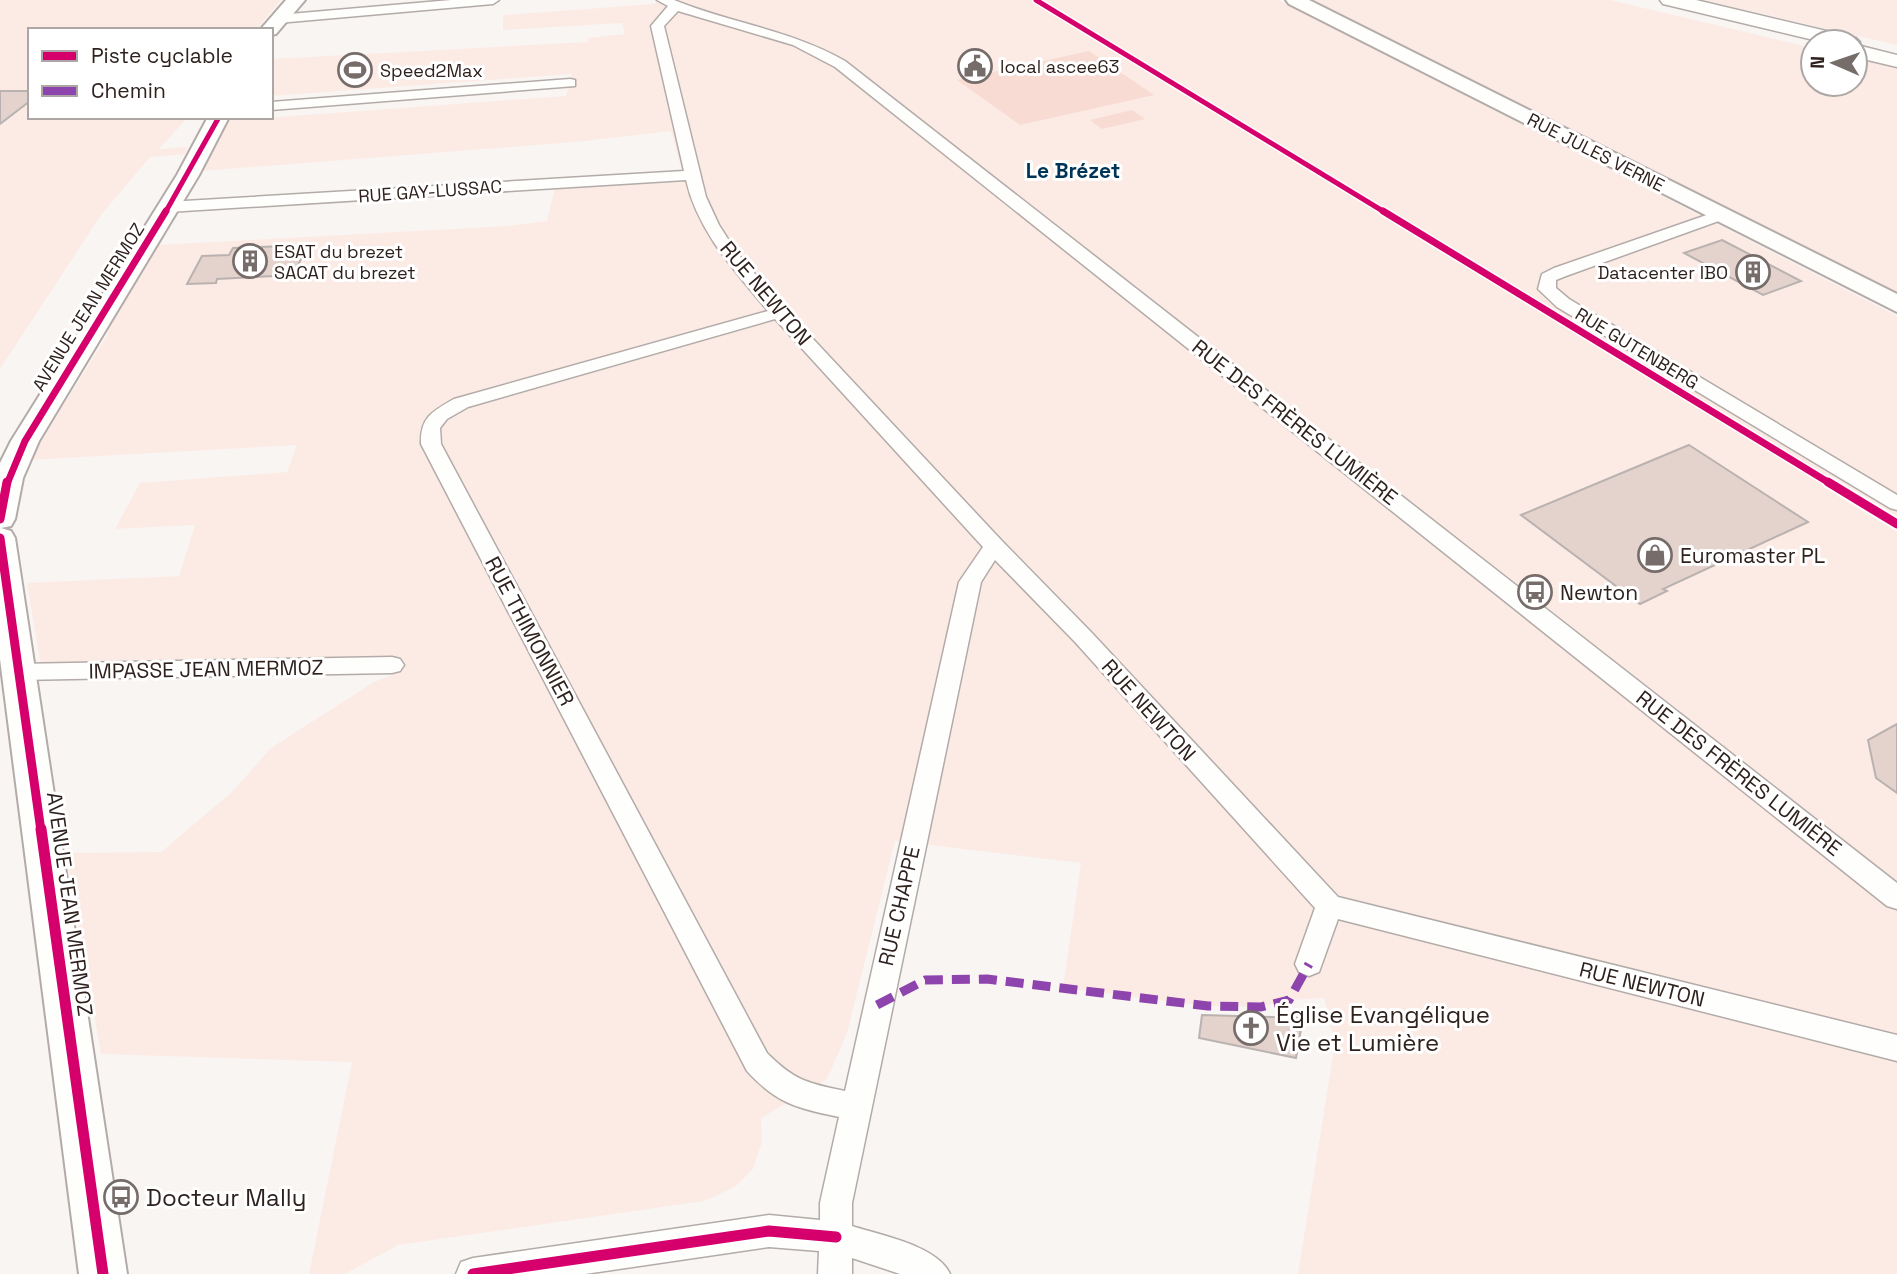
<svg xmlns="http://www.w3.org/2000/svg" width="1897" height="1274" viewBox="0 0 1897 1274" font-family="'Space Grotesk',sans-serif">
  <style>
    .built { fill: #fcebe5 }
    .green { fill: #f8dbd2 }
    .building { fill: #e4d2cc; stroke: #bab2b0; stroke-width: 2 }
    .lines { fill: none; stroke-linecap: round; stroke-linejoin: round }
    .minor-casing { stroke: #b3aba8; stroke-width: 3 }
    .secondary-casing { stroke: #b3aba8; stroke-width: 4 }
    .primary-casing { stroke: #b3aba8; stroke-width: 3 }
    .minor { fill: #fefefd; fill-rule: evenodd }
    .secondary { fill: #fefefd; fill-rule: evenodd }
    .primary { fill: #fefefd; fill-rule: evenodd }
    .quiet { stroke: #8e44ad; stroke-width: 9; stroke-dasharray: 18 9; stroke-linecap: butt }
    .cycleway-far3-casing { stroke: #fff; stroke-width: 8 }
    .cycleway-far2-casing { stroke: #fff; stroke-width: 10 }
    .cycleway-far1-casing { stroke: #fff; stroke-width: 13 }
    .cycleway-casing { stroke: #fff; stroke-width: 16 }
    .cycleway-far3 { stroke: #d6006c; stroke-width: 5 }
    .cycleway-far2 { stroke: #d6006c; stroke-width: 7 }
    .cycleway-far1 { stroke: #d6006c; stroke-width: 9 }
    .cycleway { stroke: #d6006c; stroke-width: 11 }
    .labels { text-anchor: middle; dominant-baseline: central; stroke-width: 6; stroke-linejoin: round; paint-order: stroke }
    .far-poi-label { font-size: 18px; fill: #2f221e; stroke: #fff; text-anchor: start }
    .far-street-label { font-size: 18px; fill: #2f221e; stroke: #fff }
    .far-quarter-label { font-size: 21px; font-weight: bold; fill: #003457; stroke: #fff }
    .street-label { font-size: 21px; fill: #2f221e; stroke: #fff }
    .poi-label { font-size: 21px; fill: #2f221e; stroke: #fff; text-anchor: start }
    .near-poi-label { font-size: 24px; fill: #2f221e; stroke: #fff; text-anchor: start }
  </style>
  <rect width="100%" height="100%" fill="#f9f5f3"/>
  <g class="built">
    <polygon points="0,0 281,0 256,30 30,30 30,117 188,117 159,149 187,147 185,154 150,157 101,215 0,369"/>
    <polygon points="661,0 1278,0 1897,316 1897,1274 1298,1274 1335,1043 1324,998 1289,1000 1261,1007 1208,1006 1063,988 1081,863 895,841 847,1033 827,1079 761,1118 762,1142 753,1169 735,1187 704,1201 398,1245 345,1274 309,1274 352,1062 101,1054 66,853 161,852 232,792 271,748 374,682 392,675 392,665 42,672 27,583 179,576 195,525 115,529 140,483 287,472 297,445 29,460 107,336 109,328 157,245 508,226 547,221 555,187 684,179 671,131 576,142 201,171 224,121 566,96 572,74 271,96 271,59 587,42 588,38 625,34 622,23 503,30 503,15 653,4"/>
    <polygon points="1314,0 1610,0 1813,48 1813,84 1855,84 1855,58 1897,68 1897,292"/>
    <polygon points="1702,0 1897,0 1897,45"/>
  </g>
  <g class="green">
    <polygon points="1089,51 1154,95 1020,125 957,80"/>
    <polygon points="1132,110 1145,119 1102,129 1090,120"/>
  </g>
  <g class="building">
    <polygon points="0,91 30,91 30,101 0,124"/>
    <polygon points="1722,240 1801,281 1763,295 1684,253"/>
    <polygon points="307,245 294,275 217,279 216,283 187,284 202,256 229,255 233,248"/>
    <polygon points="1689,445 1808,522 1663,589 1667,591 1640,604 1521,515"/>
    <polygon points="1897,724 1897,793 1876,778 1868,740"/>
    <polygon points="1202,1015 1303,1018 1296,1058 1199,1038"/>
  </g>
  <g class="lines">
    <g class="minor-casing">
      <g id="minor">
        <polygon points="451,0 499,0 493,4 278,23 272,19 278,15"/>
        <path d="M657,0H674C730,23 791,30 845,61L1897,883V909L1887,906L835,67L793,45L678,11L664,26L706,197L719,225L737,253L785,309L1002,541L1091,632L1338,897L1897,1035V1061L1338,919L1319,972L1309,976L1299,972L1295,964L1315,908L1075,642L995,560L981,582L852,1203V1226C880,1235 938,1246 950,1274H900L852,1258V1274H818L819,1251L769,1247L585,1274H456L461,1262L473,1258L769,1215L820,1220V1203L839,1117C797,1108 777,1104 747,1071L421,444C420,417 433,411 454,399L768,311C735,271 698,232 686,180L168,212L160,207L168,202L684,171L651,26L668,6ZM775,319L983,547L959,582L845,1091C807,1083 795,1081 767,1053L441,444L440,428L447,419L468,407Z"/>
        <polygon points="570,79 575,80 575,86 271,110 271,102"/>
        <polygon points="1721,210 1727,212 1729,215 1727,218 1566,276 1556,280 1556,288 1569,299 1897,495 1897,510 1890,508 1557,307 1538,289 1542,274 1554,268"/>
        <polygon points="392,657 400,659 404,665 400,671 392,673 19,680 11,678 7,672 11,666 19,664"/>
      </g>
    </g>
    <g class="secondary-casing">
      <g id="secondary">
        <polygon points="286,0 305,0 276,34 271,35 271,30 260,30"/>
        <polygon points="1286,0 1309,0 1897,294 1897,312 1289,4"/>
        <polygon points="208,117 229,117 199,175 39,441 23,478 15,519 11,526 1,528 11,531 15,538 127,1274 79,1274 0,659 0,463 11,441 177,175"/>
      </g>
    </g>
    <g class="primary-casing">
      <polygon id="primary" points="1660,0 1696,0 1856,38 1860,42 1857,45 1897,55 1897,67 1855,57 1855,42 1822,42 1663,4"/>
    </g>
    <use href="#minor" class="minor"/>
    <use href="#secondary" class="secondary"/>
    <use href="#primary" class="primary"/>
    <polyline class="quiet" points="877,1005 925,980 987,979 1208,1006 1261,1007 1289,1000 1309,964"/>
    <g class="cycleway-far3-casing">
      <g id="cycleway-far3">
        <polyline points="1036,0 1386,213"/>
        <polyline points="165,213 219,117"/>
      </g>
    </g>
    <g class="cycleway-far2-casing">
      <g id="cycleway-far2">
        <polyline points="1383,211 1831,484"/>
        <polyline points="7,484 25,441 166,211"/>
      </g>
    </g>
    <g class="cycleway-far1-casing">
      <g id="cycleway-far1">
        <polyline points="1828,482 1897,524"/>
        <polyline points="0,519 7,482"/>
        <polyline points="0,538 41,831"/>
      </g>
    </g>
    <g class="cycleway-casing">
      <g id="cycleway">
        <polyline points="41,829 103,1274"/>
        <polyline points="473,1274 769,1231 836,1237"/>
      </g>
    </g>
    <use href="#cycleway-far3" class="cycleway-far3"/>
    <use href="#cycleway-far2" class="cycleway-far2"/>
    <use href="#cycleway-far1" class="cycleway-far1"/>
    <use href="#cycleway" class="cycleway"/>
  </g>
  <defs>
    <g id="civic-ring" transform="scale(1.75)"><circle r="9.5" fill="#fff" stroke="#766c69" stroke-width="1.5"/><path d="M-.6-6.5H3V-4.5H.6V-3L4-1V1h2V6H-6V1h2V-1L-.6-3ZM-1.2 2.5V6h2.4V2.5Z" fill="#766c69"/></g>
    <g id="stadium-ring" transform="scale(1.75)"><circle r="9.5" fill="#fff" stroke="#766c69" stroke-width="1.5"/><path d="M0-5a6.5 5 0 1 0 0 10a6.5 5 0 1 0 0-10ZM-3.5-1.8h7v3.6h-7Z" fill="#766c69"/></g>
    <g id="building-ring" transform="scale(1.75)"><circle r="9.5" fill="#fff" stroke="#766c69" stroke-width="1.5"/><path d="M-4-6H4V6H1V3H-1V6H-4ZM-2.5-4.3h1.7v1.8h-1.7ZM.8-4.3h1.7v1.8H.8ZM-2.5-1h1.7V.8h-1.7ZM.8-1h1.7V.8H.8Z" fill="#766c69"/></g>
    <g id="shop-ring" transform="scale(1.75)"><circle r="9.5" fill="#fff" stroke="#766c69" stroke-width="1.5"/><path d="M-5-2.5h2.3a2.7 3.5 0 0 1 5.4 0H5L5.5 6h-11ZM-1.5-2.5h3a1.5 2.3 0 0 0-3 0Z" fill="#766c69"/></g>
    <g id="bus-ring" transform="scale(1.75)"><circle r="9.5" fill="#fff" stroke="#766c69" stroke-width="1.5"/><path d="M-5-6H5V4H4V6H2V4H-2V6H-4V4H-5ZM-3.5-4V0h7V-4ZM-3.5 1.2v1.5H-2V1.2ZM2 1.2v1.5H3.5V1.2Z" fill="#766c69"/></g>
    <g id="church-ring" transform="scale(1.75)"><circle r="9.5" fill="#fff" stroke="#766c69" stroke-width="1.5"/><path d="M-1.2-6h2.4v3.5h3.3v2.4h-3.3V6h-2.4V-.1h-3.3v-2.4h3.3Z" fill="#766c69"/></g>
  </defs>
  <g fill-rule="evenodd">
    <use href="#civic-ring" x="975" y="66"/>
    <use href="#stadium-ring" x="355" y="70"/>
    <use href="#building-ring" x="250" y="261"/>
    <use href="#building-ring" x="1753" y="272"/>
    <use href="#shop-ring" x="1655" y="555"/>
    <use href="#bus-ring" x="1535" y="592"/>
    <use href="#church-ring" x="1251" y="1028"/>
    <use href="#bus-ring" x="121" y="1197"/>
  </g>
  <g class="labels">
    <g class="far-poi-label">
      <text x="1000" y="66">local ascee63</text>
      <text x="380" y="70">Speed2Max</text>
      <text x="274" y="251">ESAT du brezet<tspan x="274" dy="21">SACAT du brezet</tspan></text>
      <text x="1728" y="272" text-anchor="end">Datacenter IBO</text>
    </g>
    <g class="far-street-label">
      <text transform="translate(1596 152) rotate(27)">RUE JULES VERNE</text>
      <text transform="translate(430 191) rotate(-4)">RUE GAY-LUSSAC</text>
      <text transform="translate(88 307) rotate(-58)">AVENUE JEAN MERMOZ</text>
      <text transform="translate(1637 348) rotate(31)">RUE GUTENBERG</text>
    </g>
    <g class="far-quarter-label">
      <text x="1073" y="170">Le Brézet</text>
    </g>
    <g class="street-label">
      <text transform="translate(766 293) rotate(50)">RUE NEWTON</text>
      <text transform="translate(1295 422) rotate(38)">RUE DES FRÈRES LUMIÈRE</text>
      <text transform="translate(530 631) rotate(62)">RUE THIMONNIER</text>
      <text transform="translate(206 669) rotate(-1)">IMPASSE JEAN MERMOZ</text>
      <text transform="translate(1149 710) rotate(48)">RUE NEWTON</text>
      <text transform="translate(1739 773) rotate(38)">RUE DES FRÈRES LUMIÈRE</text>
      <text transform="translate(70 904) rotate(82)">AVENUE JEAN MERMOZ</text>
      <text transform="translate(899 906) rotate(-77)">RUE CHAPPE</text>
      <text transform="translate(1642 984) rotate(14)">RUE NEWTON</text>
    </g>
    <g class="poi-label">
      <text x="1680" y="555">Euromaster PL</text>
      <text x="1560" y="592">Newton</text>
    </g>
    <g class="near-poi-label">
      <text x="1276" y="1014">Église Evangélique<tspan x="1276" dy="28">Vie et Lumière</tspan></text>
      <text x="146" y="1197">Docteur Mally</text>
    </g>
  </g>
  <rect x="28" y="28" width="245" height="91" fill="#ffffff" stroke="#aca7a5" stroke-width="2"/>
  <rect x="42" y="51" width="35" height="10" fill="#d6006c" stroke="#aca7a5" stroke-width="2"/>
  <text x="91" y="63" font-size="21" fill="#2f221e">Piste cyclable</text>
  <rect x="42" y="86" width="35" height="10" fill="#8e44ad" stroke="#aca7a5" stroke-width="2"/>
  <text x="91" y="98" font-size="21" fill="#2f221e">Chemin</text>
  <g transform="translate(1834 63) rotate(272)"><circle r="33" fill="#ffffff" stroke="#aca7a5" stroke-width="2"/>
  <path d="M0-5L12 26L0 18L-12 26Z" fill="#766c69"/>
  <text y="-10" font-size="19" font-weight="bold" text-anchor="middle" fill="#2f221e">N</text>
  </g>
</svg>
